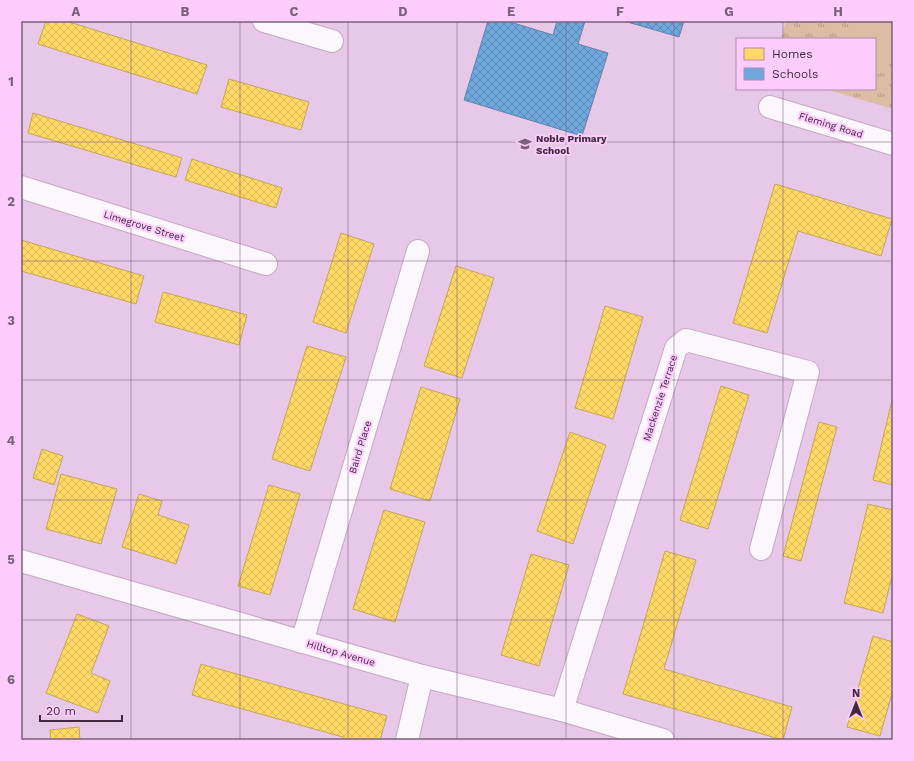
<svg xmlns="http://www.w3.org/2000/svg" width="914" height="761" viewBox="0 0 914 761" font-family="'Work Sans',sans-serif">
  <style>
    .grass { fill: url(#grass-tufts) }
    .pitch { fill: #dcbca3 }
    .homes { fill: url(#homes-cross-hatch); stroke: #c5a45b }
    .schools { fill: url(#schools-cross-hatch); stroke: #6182ad }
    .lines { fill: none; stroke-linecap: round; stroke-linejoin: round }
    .street-casing { stroke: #c2a9c2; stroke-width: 24 }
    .street { stroke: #fcf7fc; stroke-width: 22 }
    .grid { fill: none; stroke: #7a607b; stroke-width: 1; stroke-opacity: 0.55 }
    .labels { text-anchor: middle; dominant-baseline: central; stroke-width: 4; stroke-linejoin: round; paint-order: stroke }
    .street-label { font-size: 10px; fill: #3f2840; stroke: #fcccfc }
    .poi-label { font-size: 10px; font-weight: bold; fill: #3f2840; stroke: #fcccfc; text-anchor: start }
    .neatline { fill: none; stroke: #7a607b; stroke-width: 1.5 }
    .grid-label { font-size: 13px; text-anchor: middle; font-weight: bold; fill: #7a607b }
  </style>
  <defs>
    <pattern id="grass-tufts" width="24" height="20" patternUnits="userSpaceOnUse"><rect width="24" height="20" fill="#dcbca3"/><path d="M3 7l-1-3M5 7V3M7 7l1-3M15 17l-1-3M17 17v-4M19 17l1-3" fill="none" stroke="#b49986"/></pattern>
    <pattern id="homes-cross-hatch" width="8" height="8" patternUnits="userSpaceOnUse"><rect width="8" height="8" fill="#ffd966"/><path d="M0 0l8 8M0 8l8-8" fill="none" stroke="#dcba5a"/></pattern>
    <pattern id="schools-cross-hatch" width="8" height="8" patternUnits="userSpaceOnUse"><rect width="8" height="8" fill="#6fa8dc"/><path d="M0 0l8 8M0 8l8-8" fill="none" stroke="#5d89b4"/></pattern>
  </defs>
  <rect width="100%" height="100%" fill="#e8c8e8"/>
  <polygon class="grass" points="786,21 893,21 893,109 825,89 875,89 875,39 781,39"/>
  <polygon class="pitch" points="855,21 893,21 893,64 875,58 875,39 850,39"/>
  <g class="homes">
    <polygon points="46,21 66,21 207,65 197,94 38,44"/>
    <polygon points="229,79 309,102 301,130 221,107"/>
    <polygon points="33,113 182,158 176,177 28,133"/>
    <polygon points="192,159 282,188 276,208 185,180"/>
    <polygon points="775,184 892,219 881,256 798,231 767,333 733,323"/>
    <polygon points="341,233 374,244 346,333 313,322"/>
    <polygon points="21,240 144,276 136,304 21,271"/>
    <polygon points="456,266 494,278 462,378 424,366"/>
    <polygon points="163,292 247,315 239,345 155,322"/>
    <polygon points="605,306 643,317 613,419 575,408"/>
    <polygon points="307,346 346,357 310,471 272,459"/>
    <polygon points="721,386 749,395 708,529 680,520"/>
    <polygon points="421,387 460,399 430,501 390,489"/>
    <polygon points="893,396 893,485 873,480"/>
    <polygon points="819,422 837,427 801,561 783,556"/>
    <polygon points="570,432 606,445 573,544 537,531"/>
    <polygon points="42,449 63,456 54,485 33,478"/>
    <polygon points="61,474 117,489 101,544 46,529"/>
    <polygon points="269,485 300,494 270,595 238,586"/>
    <polygon points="139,494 162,501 158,515 189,525 176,564 122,547"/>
    <polygon points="868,504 893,510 893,572 883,613 844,603"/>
    <polygon points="384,510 425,522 395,622 353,609"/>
    <polygon points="665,551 696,560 664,669 792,707 783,740 623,694"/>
    <polygon points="531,554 569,565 539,666 501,655"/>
    <polygon points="77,614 109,626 91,673 110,681 98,713 46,693"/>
    <polygon points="873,636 893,642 893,690 880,736 847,727"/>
    <polygon points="201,664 387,716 380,740 342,740 343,737 192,695"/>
    <polygon points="79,727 80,740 51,740 50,730"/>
  </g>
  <g class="schools">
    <polygon points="488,21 507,21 553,35 557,21 585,21 578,44 608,53 582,136 464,100"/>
    <polygon points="624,21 684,21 679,37"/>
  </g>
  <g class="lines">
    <g class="street-casing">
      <g id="street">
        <polyline points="264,21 332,41"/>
        <polyline points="770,107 893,144"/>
        <polyline points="21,187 266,264"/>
        <polyline points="21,561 422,676 562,710 663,740"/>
        <polyline points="302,642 418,251"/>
        <polyline points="562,710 676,348 686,340 808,372 761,549"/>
        <polyline points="407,740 422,676"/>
      </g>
    </g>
    <use href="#street" class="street"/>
  </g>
  <path class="grid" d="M131,21V740M240,21V740M348,21V740M457,21V740M566,21V740M674,21V740M783,21V39M783,89V740M21,142H893M21,261H893M21,380H893M21,500H893M21,620H893"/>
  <defs>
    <g id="school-bare" transform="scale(1.08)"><path d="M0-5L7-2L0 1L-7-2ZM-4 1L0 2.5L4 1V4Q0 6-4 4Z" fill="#7a607b" stroke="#fcccfc" stroke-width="2.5" paint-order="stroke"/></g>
  </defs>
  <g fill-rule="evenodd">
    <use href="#school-bare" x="525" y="144"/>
  </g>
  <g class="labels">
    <g class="street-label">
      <text transform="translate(831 125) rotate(17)">Fleming Road</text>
      <text transform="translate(144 226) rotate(17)">Limegrove Street</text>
      <text transform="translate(660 398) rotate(-72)">Mackenzie Terrace</text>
      <text transform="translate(360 447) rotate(-73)">Baird Place</text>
      <text transform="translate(341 653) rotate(16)">Hilltop Avenue</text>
    </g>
    <g class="poi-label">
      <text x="536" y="138">Noble Primary<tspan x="536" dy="12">School</tspan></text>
    </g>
  </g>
  <rect width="914" height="761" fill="none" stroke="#fcccfc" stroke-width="44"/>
  <rect x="736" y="38" width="140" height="52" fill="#fcccfc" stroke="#b08ab1"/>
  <rect x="744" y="48" width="20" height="12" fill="#ffd966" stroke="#b08ab1"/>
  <text x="772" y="58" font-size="12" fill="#3f2840">Homes</text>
  <rect x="744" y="68" width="20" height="12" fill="#6fa8dc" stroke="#b08ab1"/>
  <text x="772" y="78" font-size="12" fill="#3f2840">Schools</text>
  <g transform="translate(856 703)" stroke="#fcccfc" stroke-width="3" paint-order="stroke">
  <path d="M0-3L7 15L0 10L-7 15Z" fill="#3f2840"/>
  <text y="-6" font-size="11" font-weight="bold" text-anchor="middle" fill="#3f2840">N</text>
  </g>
  <path d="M40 715v6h82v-6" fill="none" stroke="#3f2840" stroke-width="2"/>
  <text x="46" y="715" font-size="12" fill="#3f2840" stroke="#fcccfc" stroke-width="3" paint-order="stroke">20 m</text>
  <rect x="22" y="22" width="870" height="717" class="neatline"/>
  <g class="grid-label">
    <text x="76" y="16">A</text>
    <text x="185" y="16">B</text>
    <text x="294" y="16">C</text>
    <text x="403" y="16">D</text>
    <text x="511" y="16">E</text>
    <text x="620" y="16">F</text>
    <text x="729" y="16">G</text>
    <text x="838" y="16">H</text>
    <text x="11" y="86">1</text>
    <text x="11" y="206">2</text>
    <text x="11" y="325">3</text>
    <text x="11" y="445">4</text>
    <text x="11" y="564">5</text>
    <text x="11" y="684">6</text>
  </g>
</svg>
